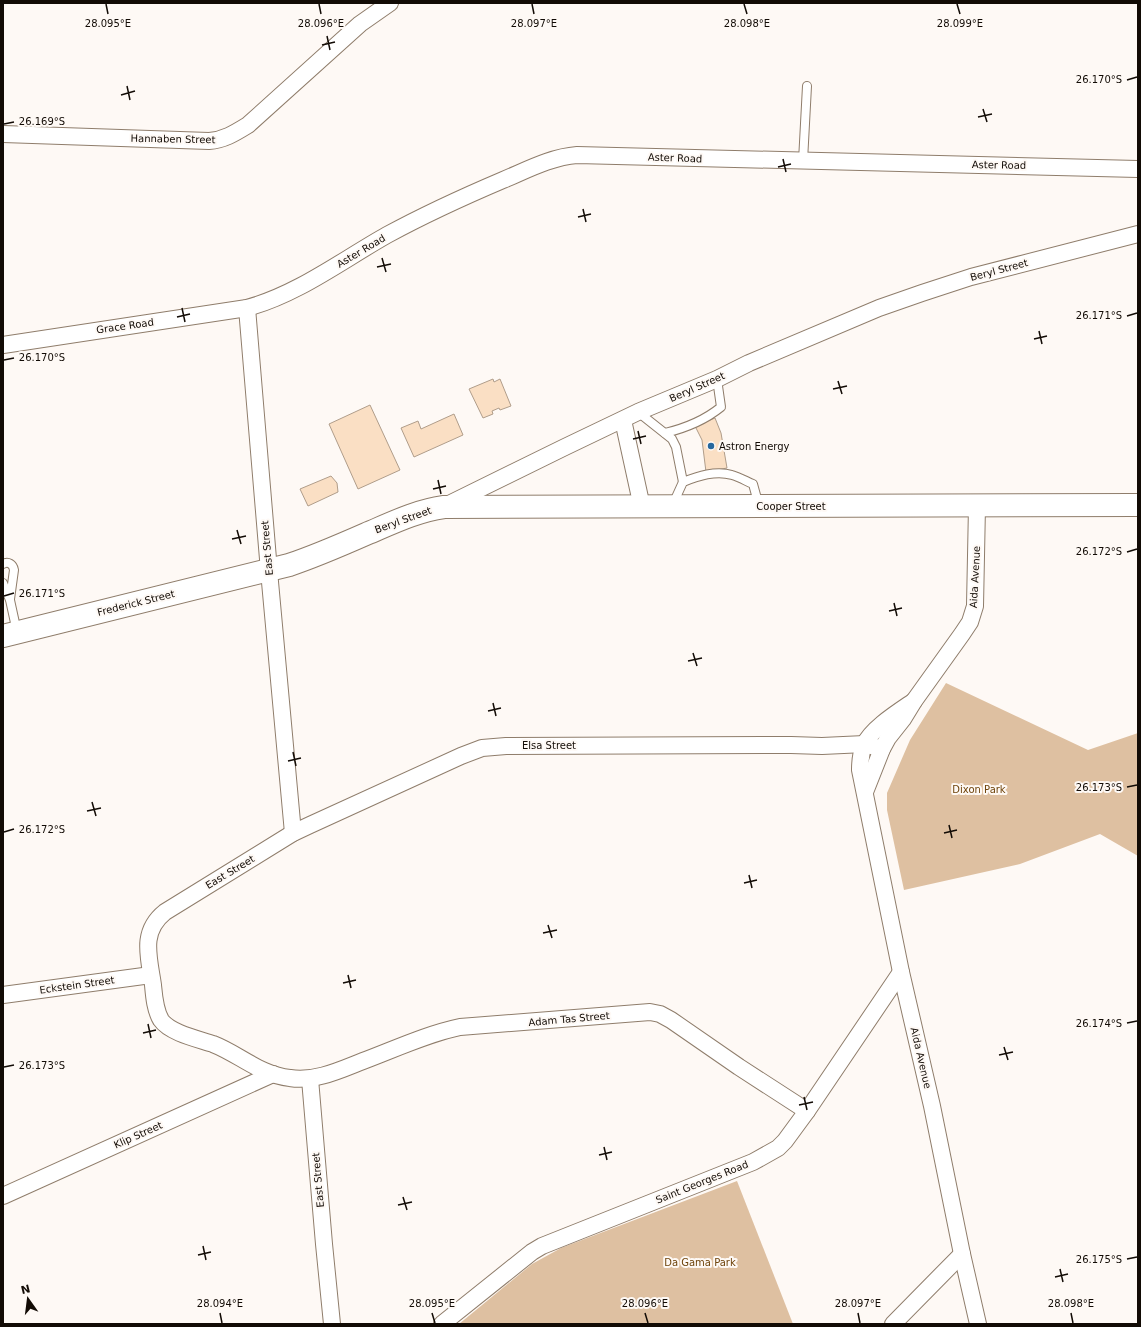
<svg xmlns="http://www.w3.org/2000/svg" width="1141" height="1327" viewBox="0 0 1141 1327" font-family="'DejaVu Sans',sans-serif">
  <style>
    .green { fill: #dec0a1 }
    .building { fill: #fadfc4; stroke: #b09d8a }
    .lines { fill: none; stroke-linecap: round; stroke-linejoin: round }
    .service-casing { stroke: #8f7d6b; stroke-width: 10 }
    .minor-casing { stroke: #8f7d6b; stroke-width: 18 }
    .secondary-casing { stroke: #8f7d6b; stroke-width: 24 }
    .service { stroke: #fff; stroke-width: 8 }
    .minor { stroke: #fff; stroke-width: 16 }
    .secondary { stroke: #fff; stroke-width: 22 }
    .ticks { fill: none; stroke: #120b05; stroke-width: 1.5 }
    .poi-dot { fill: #27679d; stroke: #fef9f5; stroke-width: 1.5 }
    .labels { text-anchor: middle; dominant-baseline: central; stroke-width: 4; stroke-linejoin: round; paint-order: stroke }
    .street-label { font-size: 10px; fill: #120b05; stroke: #fef9f5 }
    .poi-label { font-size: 10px; fill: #120b05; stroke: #fef9f5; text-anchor: start }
    .park-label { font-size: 10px; fill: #6e430a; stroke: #fef9f5 }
    .ticks-label { font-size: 10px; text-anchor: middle; fill: #120b05; stroke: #fef9f5; stroke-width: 4; stroke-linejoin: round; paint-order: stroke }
  </style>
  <rect width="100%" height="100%" fill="#fef9f5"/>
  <g class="green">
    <polygon points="946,683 1088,750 1138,733 1138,856 1100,834 1020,864 904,890 887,810 887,793 910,740"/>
    <polygon points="737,1181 793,1324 459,1324 532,1264 561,1248"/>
  </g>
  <g class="building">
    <polygon points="493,379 494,382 500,379 511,406 500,410 499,408 492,411 493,414 483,418 469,389"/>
    <polygon points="370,405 400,470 358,489 329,424"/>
    <polygon points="454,414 463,435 414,457 401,428 418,421 421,429"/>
    <polygon points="715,418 721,433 727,468 706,472 702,440 695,426"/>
    <polygon points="331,476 337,483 338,492 308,506 300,489"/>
  </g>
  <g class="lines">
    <g class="service-casing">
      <g id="service">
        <polyline points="803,161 807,86"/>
        <polyline points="638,412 672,439 676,447 683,482"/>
        <path d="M665,433C686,428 705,420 721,407L717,379"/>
        <path d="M673,504L683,482C698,476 716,470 732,475C739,477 746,481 753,484L759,506"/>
        <path d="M3,564C8,561 13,564 14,570L10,599"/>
        <polyline points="3,583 10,600 17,632"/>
      </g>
    </g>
    <g class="minor-casing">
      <g id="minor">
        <path d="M3,134L209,141C224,140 235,133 248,125L360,24L390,3"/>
        <polyline points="247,308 269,571 293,833"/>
        <path d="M3,345L247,308C298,294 341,261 387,235C424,215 463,197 503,180C527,170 551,157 577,155L1138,169"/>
        <polyline points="623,420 642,507"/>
        <polyline points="447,505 565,447 638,412 717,379 749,363 879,308 922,293 971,277 1138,234"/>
        <path d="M914,701C898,712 872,728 864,745C861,753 860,762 860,770L901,972L932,1106L962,1254L978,1324"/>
        <polyline points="865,792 882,749 888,738 903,719 914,701 962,634 970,622 975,606 977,506"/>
        <polyline points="3,995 151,975"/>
        <polyline points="310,1079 324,1244 332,1324"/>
        <path d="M807,1111L739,1067L671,1020L660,1014L650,1012L460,1027C427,1034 395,1049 363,1061C340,1070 315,1082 290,1078C260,1075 239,1054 213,1044C198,1039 170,1033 161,1020C155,1010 154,996 153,985C149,957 140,932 165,912L293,833L310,825L461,756L482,748L506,746L791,745L822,746L865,744L882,749"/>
        <polyline points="3,1196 273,1074"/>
        <polyline points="442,1324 532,1252 542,1246 753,1162 778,1148 785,1141 807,1111 901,972"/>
        <polyline points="893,1324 962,1254"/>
      </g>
    </g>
    <g class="secondary-casing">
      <path id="secondary" d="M3,636L289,565C316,556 341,545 366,534C392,523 416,511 444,507L1138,505"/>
    </g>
    <use href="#service" class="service"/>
    <use href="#minor" class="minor"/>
    <use href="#secondary" class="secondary"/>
  </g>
  <path class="ticks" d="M106,4L108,14M319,4L321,14M532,4L534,14M744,4L747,14M957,4L960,14M327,36L330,50M322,45L335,42M1127,80L1137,77M127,86L130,100M121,95L135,91M983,109L987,122M978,117L992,114M4,124L14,122M783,159L786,172M778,167L791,164M583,209L586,222M578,217L591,214M382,258L386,272M377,267L391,264M182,308L185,322M1127,316L1137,313M177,317L190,314M1039,331L1042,344M1034,339L1047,336M4,360L14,358M838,381L842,394M833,389L847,386M638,431L641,444M633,439L646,436M438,480L441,494M433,489L446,486M237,530L241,544M232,539L246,536M1127,552L1137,549M4,596L14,593M894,603L897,616M889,611L902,608M693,653L697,666M688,661L702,658M493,703L496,716M488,711L501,708M293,752L296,766M288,761L301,758M1127,787L1137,785M92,802L96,816M87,811L101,808M949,825L952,838M4,832L14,829M944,833L957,830M749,875L752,888M744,883L757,880M548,925L552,938M543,933L557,930M348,975L351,988M343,983L356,980M1127,1023L1137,1021M148,1024L151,1038M143,1033L156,1030M1004,1047L1008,1060M999,1055L1013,1052M4,1067L14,1065M804,1097L807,1110M799,1105L813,1102M604,1147L607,1160M599,1155L612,1152M403,1197L407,1210M398,1205L412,1202M203,1246L206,1260M198,1255L211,1252M1127,1259L1137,1257M1060,1269L1063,1282M1055,1277L1068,1274M220,1313L222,1323M432,1313L435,1323M645,1313L648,1323M858,1313L860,1323M1071,1313L1073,1323"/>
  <circle class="poi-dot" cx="711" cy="446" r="4"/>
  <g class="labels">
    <g class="street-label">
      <text transform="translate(173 139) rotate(1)">Hannaben Street</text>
      <text transform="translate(675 158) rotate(2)">Aster Road</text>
      <text transform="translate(999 165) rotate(1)">Aster Road</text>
      <text transform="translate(361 251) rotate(-31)">Aster Road</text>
      <text transform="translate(999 270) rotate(-15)">Beryl Street</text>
      <text transform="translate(125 326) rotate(-8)">Grace Road</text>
      <text transform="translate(697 387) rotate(-24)">Beryl Street</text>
      <text x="791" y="506">Cooper Street</text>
      <text transform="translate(403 520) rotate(-20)">Beryl Street</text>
      <text transform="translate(267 548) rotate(-95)">East Street</text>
      <text transform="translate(975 577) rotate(-87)">Aida Avenue</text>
      <text transform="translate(136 603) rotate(-14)">Frederick Street</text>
      <text x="549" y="745">Elsa Street</text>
      <text transform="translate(230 872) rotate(-31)">East Street</text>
      <text transform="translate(77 985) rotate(-8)">Eckstein Street</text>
      <text transform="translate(569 1019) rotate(-5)">Adam Tas Street</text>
      <text transform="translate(921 1058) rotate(77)">Aida Avenue</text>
      <text transform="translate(138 1135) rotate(-24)">Klip Street</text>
      <text transform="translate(318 1180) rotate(-95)">East Street</text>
      <text transform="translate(702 1182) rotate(-22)">Saint Georges Road</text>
    </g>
    <g class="poi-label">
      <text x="719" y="446">Astron Energy</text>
    </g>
    <g class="park-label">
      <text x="979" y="789">Dixon Park</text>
      <text x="700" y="1262">Da Gama Park</text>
    </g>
  </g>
  <g class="ticks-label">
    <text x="108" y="27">28.095°E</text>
    <text x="321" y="27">28.096°E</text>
    <text x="534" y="27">28.097°E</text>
    <text x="747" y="27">28.098°E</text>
    <text x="960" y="27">28.099°E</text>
    <text x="1099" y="83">26.170°S</text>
    <text x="42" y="125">26.169°S</text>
    <text x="1099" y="319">26.171°S</text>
    <text x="42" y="361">26.170°S</text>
    <text x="1099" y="555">26.172°S</text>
    <text x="42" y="597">26.171°S</text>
    <text x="1099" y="791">26.173°S</text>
    <text x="42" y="833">26.172°S</text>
    <text x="1099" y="1027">26.174°S</text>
    <text x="42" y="1069">26.173°S</text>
    <text x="1099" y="1263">26.175°S</text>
    <text x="220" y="1307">28.094°E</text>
    <text x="432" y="1307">28.095°E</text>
    <text x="645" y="1307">28.096°E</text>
    <text x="858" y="1307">28.097°E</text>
    <text x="1071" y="1307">28.098°E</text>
  </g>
  <rect width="1141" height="1327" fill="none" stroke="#120b05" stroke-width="8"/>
  <g transform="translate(28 1299) rotate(346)" stroke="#fef9f5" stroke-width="3" paint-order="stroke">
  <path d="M0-3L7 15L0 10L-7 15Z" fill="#120b05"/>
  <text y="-6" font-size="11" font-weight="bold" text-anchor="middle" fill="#120b05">N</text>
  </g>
</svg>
